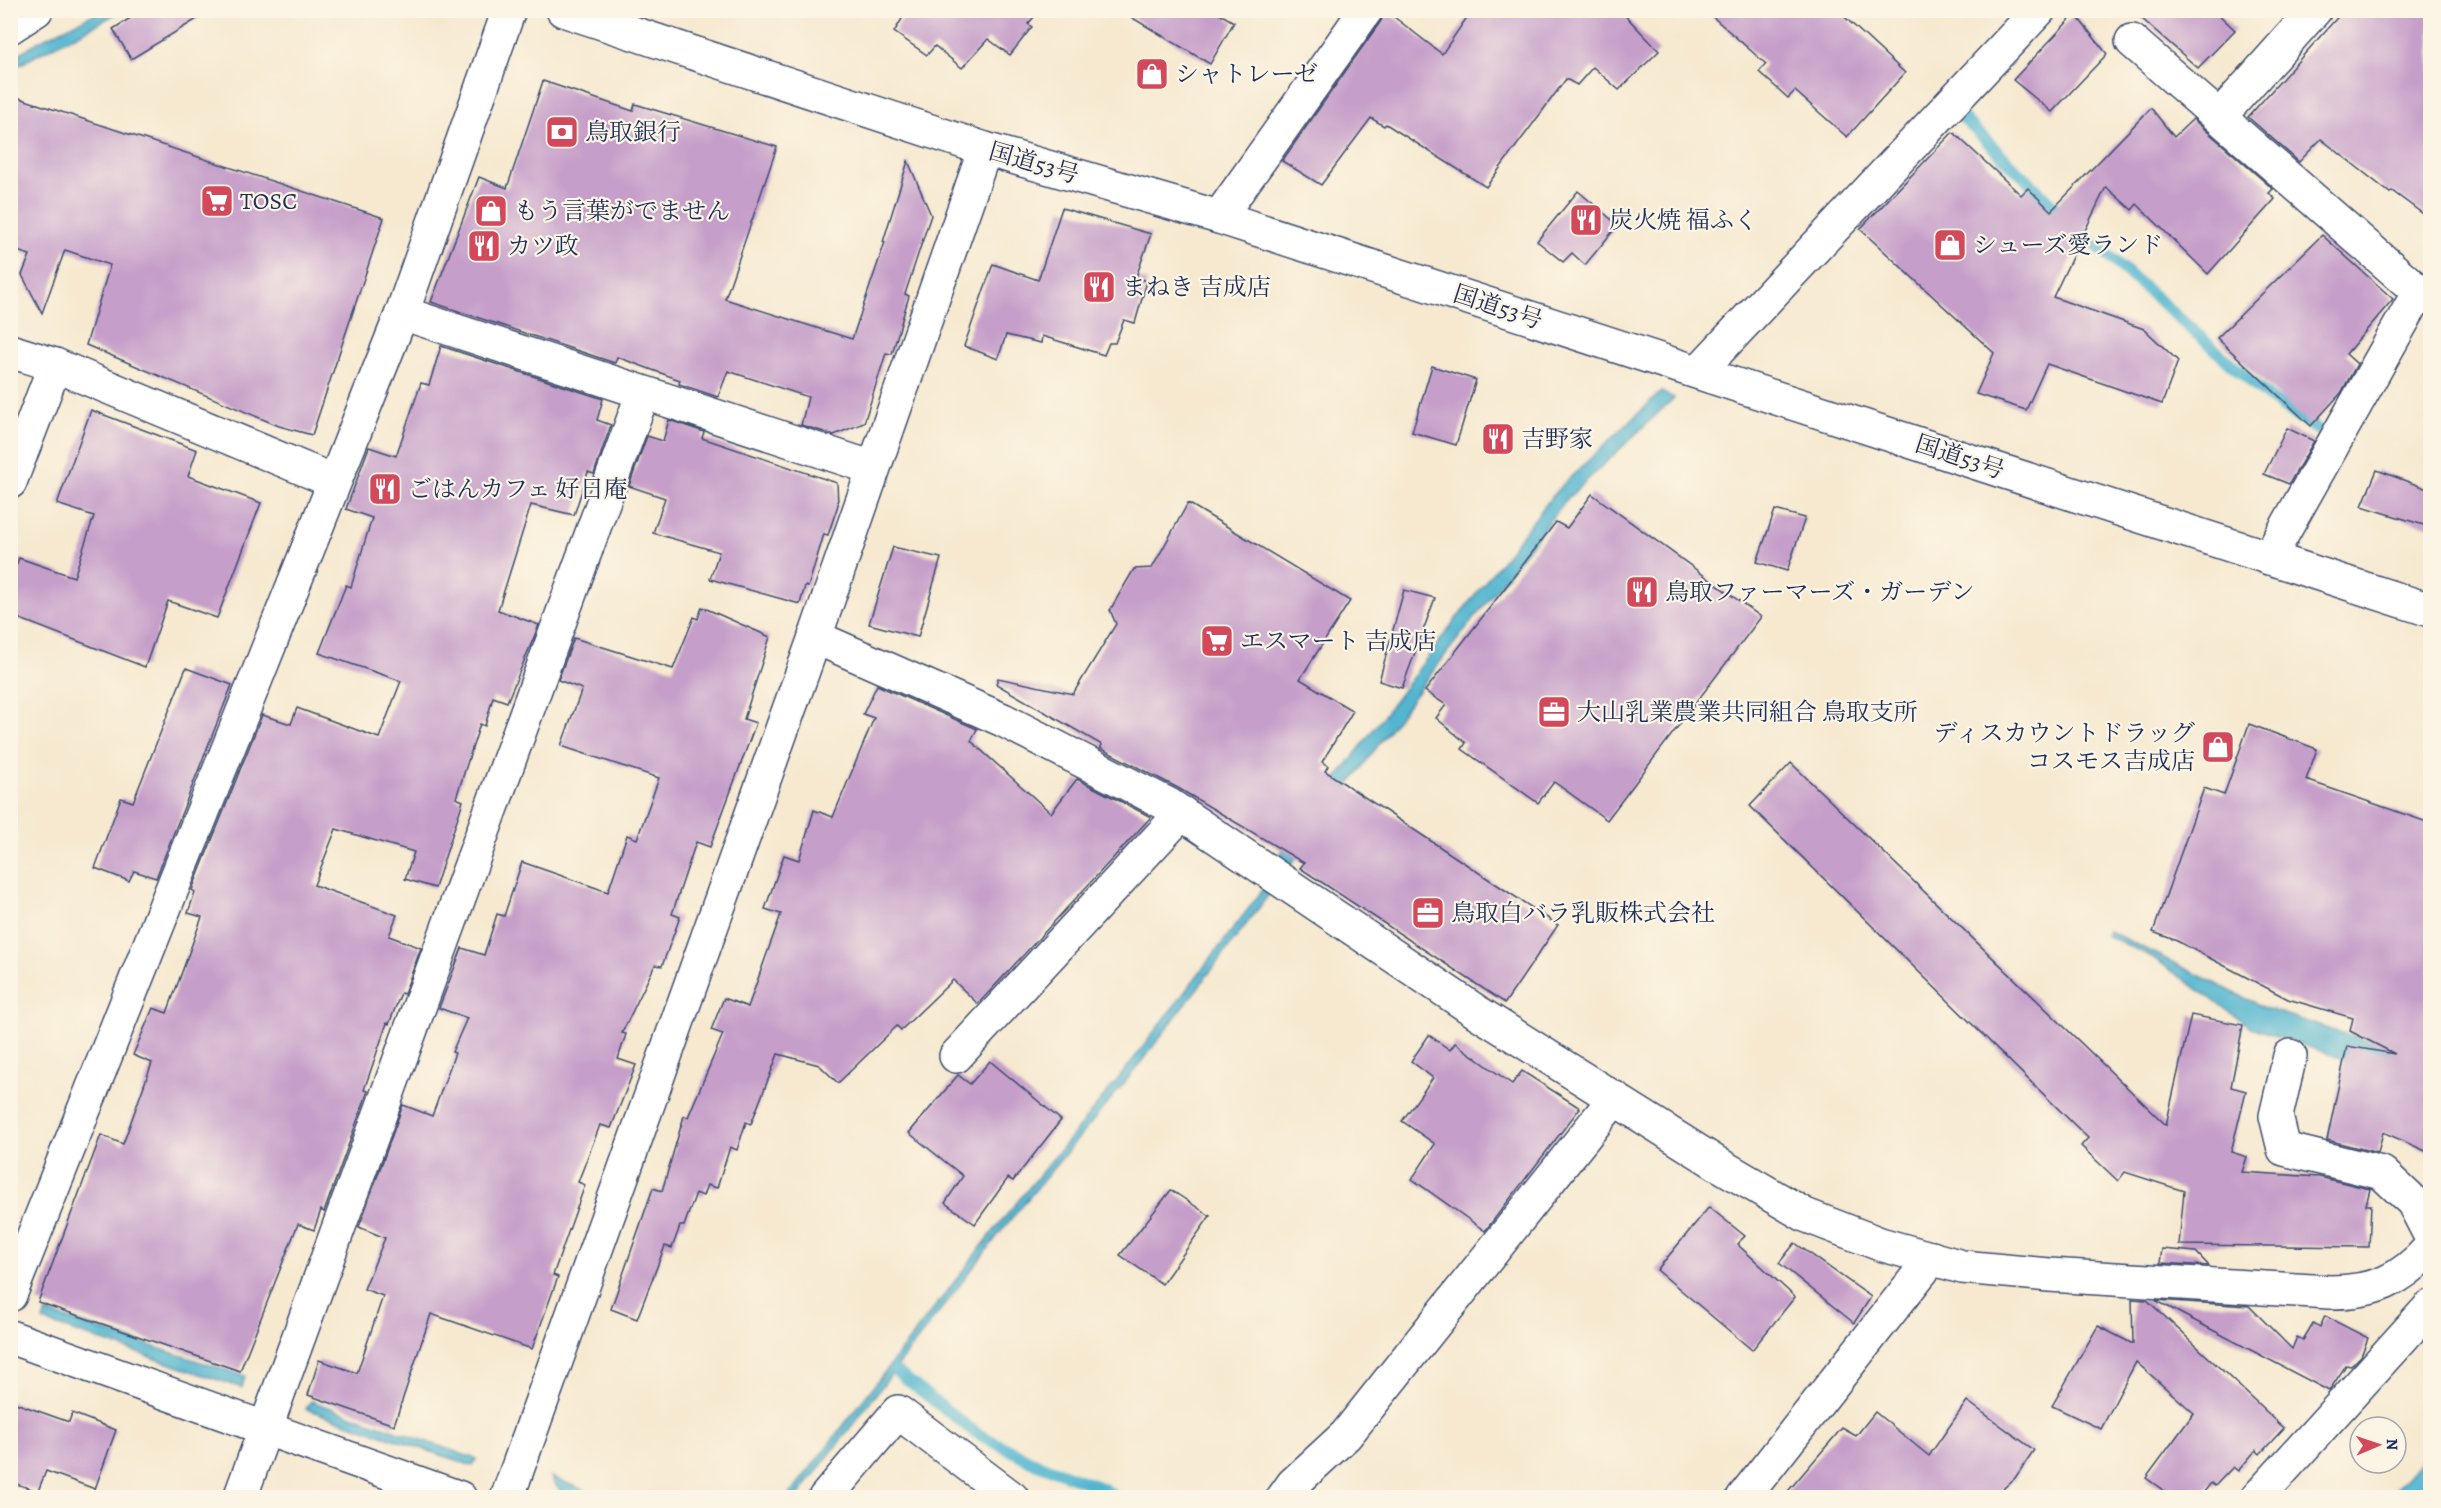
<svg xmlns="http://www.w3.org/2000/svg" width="2441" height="1508" viewBox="0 0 2441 1508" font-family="Alegreya,'Noto Serif JP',serif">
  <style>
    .water { fill: #52b6d0; stroke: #367297; stroke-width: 1.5 }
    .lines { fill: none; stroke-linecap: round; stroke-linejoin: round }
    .stream { stroke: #52b6d0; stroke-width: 12 }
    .building { fill: #c59ec9 }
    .minor-casing { stroke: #3c4b6f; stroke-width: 36 }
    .highway-casing { stroke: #3c4b6f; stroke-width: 36 }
    .minor { stroke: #fff; stroke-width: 33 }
    .highway { stroke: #fff; stroke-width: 33 }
    .labels { text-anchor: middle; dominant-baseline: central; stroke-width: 4.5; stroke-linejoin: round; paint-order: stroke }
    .poi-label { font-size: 24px; fill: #1b2f5e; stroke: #fcf5e5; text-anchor: start }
    .street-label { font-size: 24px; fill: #1b2f5e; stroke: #fcf5e5 }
  </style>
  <rect width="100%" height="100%" fill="#fcf5e5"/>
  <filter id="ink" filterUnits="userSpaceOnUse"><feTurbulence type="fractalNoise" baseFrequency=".0167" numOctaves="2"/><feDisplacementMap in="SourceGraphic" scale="12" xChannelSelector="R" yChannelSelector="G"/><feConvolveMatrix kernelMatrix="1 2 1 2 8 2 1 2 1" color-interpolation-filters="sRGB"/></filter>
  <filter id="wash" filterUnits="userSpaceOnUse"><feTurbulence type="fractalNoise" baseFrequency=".008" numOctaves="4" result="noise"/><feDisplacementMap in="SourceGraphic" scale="24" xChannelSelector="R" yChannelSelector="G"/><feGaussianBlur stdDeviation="1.35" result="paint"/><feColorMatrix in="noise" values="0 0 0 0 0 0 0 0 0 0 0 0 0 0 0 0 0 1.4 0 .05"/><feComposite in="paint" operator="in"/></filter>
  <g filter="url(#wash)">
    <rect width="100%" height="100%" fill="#f6e9d0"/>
    <g class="water">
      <path d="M102,10L120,11C85,33 46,48 11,70V59L39,41Z"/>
      <polygon points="1661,392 1674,398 1565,501 1423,684 1261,905 1135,1070 1002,1230 797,1497 787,1498 1000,1223 1116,1082 1265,887 1281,853 1453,623 1558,489"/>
      <polygon points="2109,931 2265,1008 2430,1062 2430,1083 2352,1062 2251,1027 2152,957 2106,935"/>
      <polygon points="46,1312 245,1376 242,1388 43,1321"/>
      <polygon points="311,1401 476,1459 473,1466 306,1409"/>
      <polygon points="2430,1450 2430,1497 2389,1497"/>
      <path d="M551,1477L602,1497C572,1498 566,1505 551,1477Z"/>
    </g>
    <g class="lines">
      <g class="stream">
        <polyline points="1959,114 2072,224 2271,399 2326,435"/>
        <polyline points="897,1372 976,1433 1037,1464 1104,1489 1116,1498"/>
      </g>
    </g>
    <g id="blocks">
      <g class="building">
        <polygon points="143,10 212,10 131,59 113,29"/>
        <polygon points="892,10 1040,10 1028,24 1032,27 1010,55 988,39 962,68 935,46 927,55 894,32 902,19"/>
        <polygon points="1119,10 1213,10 1234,22 1210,64"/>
        <polygon points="1385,10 1442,54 1472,10 1620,10 1659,51 1619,90 1593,67 1577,85 1566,79 1486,187 1386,124 1384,126 1371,118 1321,185 1282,161 1381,21"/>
        <polygon points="1705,10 1837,10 1905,73 1847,137 1795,91 1788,98 1759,72 1766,64"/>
        <polygon points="2132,10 2214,10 2235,30 2198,68"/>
        <polygon points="2344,10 2430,10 2430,219 2392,191 2390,193 2321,139 2299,162 2248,117"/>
        <polygon points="2075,14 2107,54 2052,112 2013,80"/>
        <polygon points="543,81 633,111 635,104 777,147 725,299 852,339 885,242 883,242 908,161 931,215 905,294 909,296 892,354 886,353 864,423 834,435 801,425 808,397 728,371 718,397 679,384 680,380 617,357 615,363 431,302 479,177 507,188"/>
        <polygon points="10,95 384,218 312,435 279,426 86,345 110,265 65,250 42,313 22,275 30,255 10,249"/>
        <polygon points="2151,108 2174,137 2193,119 2273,189 2269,193 2275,199 2208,274 2137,204 2132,210 2106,187 2053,297 2144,329 2178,361 2162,404 2047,364 2026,410 1976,394 1994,353 1860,229 1953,132 2021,195 2028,188 2051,211"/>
        <polygon points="1578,191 1618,225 1585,265 1572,253 1563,262 1537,241"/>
        <polygon points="1062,208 1151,234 1136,277 1147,281 1135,323 1124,320 1115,343 1109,343 1104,355 1042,336 1041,343 1006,335 998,359 964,346 993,264 1038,280"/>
        <polygon points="2322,235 2393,299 2346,354 2357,364 2341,393 2311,426 2217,338"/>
        <polygon points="441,346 603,399 597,420 611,425 594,474 588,472 574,515 531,505 498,610 539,625 507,702 493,697 485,726 480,724 456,798 463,801 435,888 405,879 414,852 336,829 314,885 397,915 389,936 421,948 404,994 401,993 389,1024 387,1023 364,1090 368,1091 324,1212 321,1210 314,1230 298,1224 240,1371 38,1302 101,1135 123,1144 152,1063 133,1055 153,1008 167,1013 202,917 188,913 195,892 192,890 262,715 291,724 297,708 379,738 401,681 319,653 346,585 351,587 372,518 346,509 369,447 396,456 421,383 429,385"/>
        <polygon points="1432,366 1476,380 1456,445 1412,432"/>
        <polygon points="91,410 197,450 188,476 261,503 217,618 168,601 145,667 10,615 10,581 19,558 74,577 94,516 57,504"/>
        <polygon points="669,420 704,432 702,438 837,483 838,505 828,535 824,534 808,587 805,586 800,604 710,579 719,552 653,533 665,498 629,486 647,436 663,441"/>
        <polygon points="2287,428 2314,441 2289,484 2264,474"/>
        <polygon points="2377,470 2430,490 2430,527 2362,506"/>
        <polygon points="1592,494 1761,617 1607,820 1554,782 1538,803 1462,749 1466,743 1436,718 1446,705 1425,691 1556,522 1567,528"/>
        <polygon points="1188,503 1350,601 1300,679 1353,711 1322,762 1328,766 1325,771 1558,925 1505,1003 1300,868 1304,863 1178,788 1100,748 1102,745 996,684 998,678 1073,694 1116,624 1110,610 1134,569 1152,568"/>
        <polygon points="1775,510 1805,518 1787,571 1757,562"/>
        <polygon points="893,547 941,558 918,637 869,624"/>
        <polygon points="1404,590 1435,598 1402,688 1379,681"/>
        <polygon points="702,607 770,637 744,719 756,723 710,847 696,842 672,914 680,917 662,966 655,965 622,1033 626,1034 618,1059 636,1065 611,1128 600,1125 578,1182 585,1185 553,1275 558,1277 532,1349 431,1314 394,1425 308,1395 319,1360 357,1373 383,1296 364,1289 385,1238 359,1227 403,1105 432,1116 455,1053 452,1052 467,1018 439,1008 462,948 484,955 497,914 504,916 522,862 608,892 627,835 637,839 659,778 561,746 582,689 558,680 574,638 673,669 694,617 698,619"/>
        <polygon points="186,668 232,685 156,878 134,871 129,881 95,868 121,798 133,802"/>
        <polygon points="877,685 977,729 971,741 1051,813 1077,779 1151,817 978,1004 953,980 901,1030 897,1026 838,1083 819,1065 778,1054 751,1124 746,1122 737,1150 730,1147 717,1188 707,1185 703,1196 696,1193 684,1226 680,1226 672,1248 665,1246 637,1319 611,1309 653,1188 662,1191 684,1116 688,1117 723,1034 711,1030 724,998 748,1007 781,914 765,909 784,855 799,860 814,810 833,817 874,718 863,714"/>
        <polygon points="2249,724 2317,749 2306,780 2430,823 2430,1153 2383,1132 2378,1153 2327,1140 2347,1046 2395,1054 2350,1031 2353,1018 2288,999 2177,941 2153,932 2204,788 2224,795"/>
        <polygon points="1791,763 2166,1125 2191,1015 2243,1025 2231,1087 2246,1091 2231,1152 2247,1157 2242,1172 2319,1177 2370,1189 2366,1205 2371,1205 2369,1247 2179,1245 2184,1191 2125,1172 2118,1181 2081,1146 2088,1138 1750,806"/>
        <polygon points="1429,1035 1450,1050 1455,1043 1512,1084 1522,1071 1580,1108 1485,1231 1412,1179 1435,1144 1402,1121 1433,1078 1411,1061"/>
        <polygon points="990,1061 1061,1120 1013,1181 1008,1178 975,1224 945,1203 963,1176 909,1133 958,1075 970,1084"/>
        <polygon points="1171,1190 1210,1216 1162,1284 1120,1255"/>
        <polygon points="1709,1207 1745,1236 1737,1244 1795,1297 1752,1350 1657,1270"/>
        <polygon points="1795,1243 1871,1297 1854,1323 1779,1263"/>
        <polygon points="2162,1249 2196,1252 2209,1266 2160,1263"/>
        <polygon points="2132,1299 2147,1300 2284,1428 2260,1454 2256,1450 2238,1471 2233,1467 2215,1486 2211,1483 2200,1497 2173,1497 2146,1478 2194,1413 2136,1362 2101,1429 2052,1406 2098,1326 2133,1344"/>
        <polygon points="2155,1300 2249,1306 2292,1349 2297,1337 2303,1340 2313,1323 2320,1327 2325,1316 2368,1338 2361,1356 2351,1366 2346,1365 2329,1391"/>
        <polygon points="10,1401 69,1422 72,1413 116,1430 95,1489 46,1471 38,1491 10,1482"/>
        <polygon points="1967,1401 2034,1450 2015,1478 1994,1497 1783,1497 1842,1428 1856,1436 1875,1412 1929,1456"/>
      </g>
    </g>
  </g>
  <g filter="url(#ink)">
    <use href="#blocks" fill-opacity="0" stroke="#3c4b6f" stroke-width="1.5"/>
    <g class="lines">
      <g class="minor-casing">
        <g id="minor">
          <polyline points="10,27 36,10"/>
          <polyline points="2132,41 2419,292 2269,558"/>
          <polyline points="2220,116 2315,10"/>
          <polyline points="1219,217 1366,10"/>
          <polyline points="402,313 873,468"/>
          <polyline points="10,351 55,365 333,481"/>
          <polyline points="1698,372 2039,10"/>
          <polyline points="10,482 55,365"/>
          <path d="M815,637L1003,720L1169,805L1477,1012L1718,1164L1805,1215L1880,1244L1962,1267L2049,1275L2330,1292C2374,1292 2401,1281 2430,1248"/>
          <polyline points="956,1056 1182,813"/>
          <polyline points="2290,1056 2276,1116 2284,1149 2382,1173 2413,1202 2430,1235"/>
          <polyline points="10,1295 402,313 509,10"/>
          <polyline points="10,1337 460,1498"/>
          <polyline points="240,1498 643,393"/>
          <polyline points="507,1498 815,637 985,149"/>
          <polyline points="825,1498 898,1412 1012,1498"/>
          <polyline points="1283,1498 1293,1484 1346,1435 1615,1098"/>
          <polyline points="1743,1498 1932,1258"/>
          <polyline points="2257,1498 2430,1307"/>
        </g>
      </g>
      <g class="highway-casing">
        <polyline id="highway" points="563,10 985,149 1219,217 2430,610"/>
      </g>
      <use href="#minor" class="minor"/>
      <use href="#highway" class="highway"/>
    </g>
  </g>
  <defs>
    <g id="shop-square" transform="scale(1.725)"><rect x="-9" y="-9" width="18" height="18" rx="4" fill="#d1495b" stroke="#fcf5e5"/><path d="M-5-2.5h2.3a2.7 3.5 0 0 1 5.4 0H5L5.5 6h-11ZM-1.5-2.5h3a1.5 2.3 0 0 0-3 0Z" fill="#fff"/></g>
    <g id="bank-square" transform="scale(1.725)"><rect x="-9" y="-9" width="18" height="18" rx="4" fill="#d1495b" stroke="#fcf5e5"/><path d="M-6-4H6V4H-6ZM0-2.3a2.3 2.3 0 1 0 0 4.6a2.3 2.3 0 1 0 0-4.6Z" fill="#fff"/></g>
    <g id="supermarket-square" transform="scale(1.725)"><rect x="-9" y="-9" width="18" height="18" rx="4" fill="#d1495b" stroke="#fcf5e5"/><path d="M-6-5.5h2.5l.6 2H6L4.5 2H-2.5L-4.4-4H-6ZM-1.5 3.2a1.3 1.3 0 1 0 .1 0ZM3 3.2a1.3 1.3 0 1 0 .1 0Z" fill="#fff"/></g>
    <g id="restaurant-square" transform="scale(1.725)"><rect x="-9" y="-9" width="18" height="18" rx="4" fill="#d1495b" stroke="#fcf5e5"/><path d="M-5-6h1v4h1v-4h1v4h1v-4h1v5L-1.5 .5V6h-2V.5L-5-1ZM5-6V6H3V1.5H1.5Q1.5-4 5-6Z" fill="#fff"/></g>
    <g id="office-square" transform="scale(1.725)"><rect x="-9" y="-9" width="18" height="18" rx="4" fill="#d1495b" stroke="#fcf5e5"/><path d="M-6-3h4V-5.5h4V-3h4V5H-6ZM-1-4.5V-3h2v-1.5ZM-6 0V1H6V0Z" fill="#fff"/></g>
  </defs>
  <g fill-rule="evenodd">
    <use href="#shop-square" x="1152" y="74"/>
    <use href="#bank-square" x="562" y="132"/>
    <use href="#supermarket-square" x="217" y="201"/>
    <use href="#shop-square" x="491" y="211"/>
    <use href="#restaurant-square" x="1586" y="220"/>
    <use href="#shop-square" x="1950" y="245"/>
    <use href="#restaurant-square" x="484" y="246"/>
    <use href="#restaurant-square" x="1099" y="287"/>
    <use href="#restaurant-square" x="1498" y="439"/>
    <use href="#restaurant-square" x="385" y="489"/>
    <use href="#restaurant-square" x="1642" y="592"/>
    <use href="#supermarket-square" x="1217" y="641"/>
    <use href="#office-square" x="1554" y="712"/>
    <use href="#shop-square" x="2218" y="747"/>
    <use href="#office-square" x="1428" y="913"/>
  </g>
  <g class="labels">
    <g class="poi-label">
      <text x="1175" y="74">シャトレーゼ</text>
      <text x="585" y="132">鳥取銀行</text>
      <text x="240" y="201">TOSC</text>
      <text x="514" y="211">もう言葉がでません</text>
      <text x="1609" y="220">炭火焼 福ふく</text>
      <text x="1973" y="245">シューズ愛ランド</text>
      <text x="507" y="246">カツ政</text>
      <text x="1122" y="287">まねき 吉成店</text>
      <text x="1521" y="439">吉野家</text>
      <text x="408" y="489">ごはんカフェ 好日庵</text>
      <text x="1665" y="592">鳥取ファーマーズ・ガーデン</text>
      <text x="1240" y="641">エスマート 吉成店</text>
      <text x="1577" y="712">大山乳業農業共同組合 鳥取支所</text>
      <text x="2195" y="733" text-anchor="end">ディスカウントドラッグ<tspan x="2195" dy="28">コスモス吉成店</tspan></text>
      <text x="1451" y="913">鳥取白バラ乳販株式会社</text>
    </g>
    <g class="street-label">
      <text transform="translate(1034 163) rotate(16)">国道53号</text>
      <text transform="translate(1498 307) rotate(18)">国道53号</text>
      <text transform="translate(1960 457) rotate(18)">国道53号</text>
    </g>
  </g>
  <rect width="2441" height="1508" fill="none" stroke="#fcf5e5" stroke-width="36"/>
  <g transform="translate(2378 1445) rotate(88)"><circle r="28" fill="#fcf5e5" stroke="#a2a6af" stroke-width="1.5"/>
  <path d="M0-4.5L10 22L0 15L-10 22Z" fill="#d1495b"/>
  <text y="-9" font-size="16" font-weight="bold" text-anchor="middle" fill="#1b2f5e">N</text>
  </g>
</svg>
